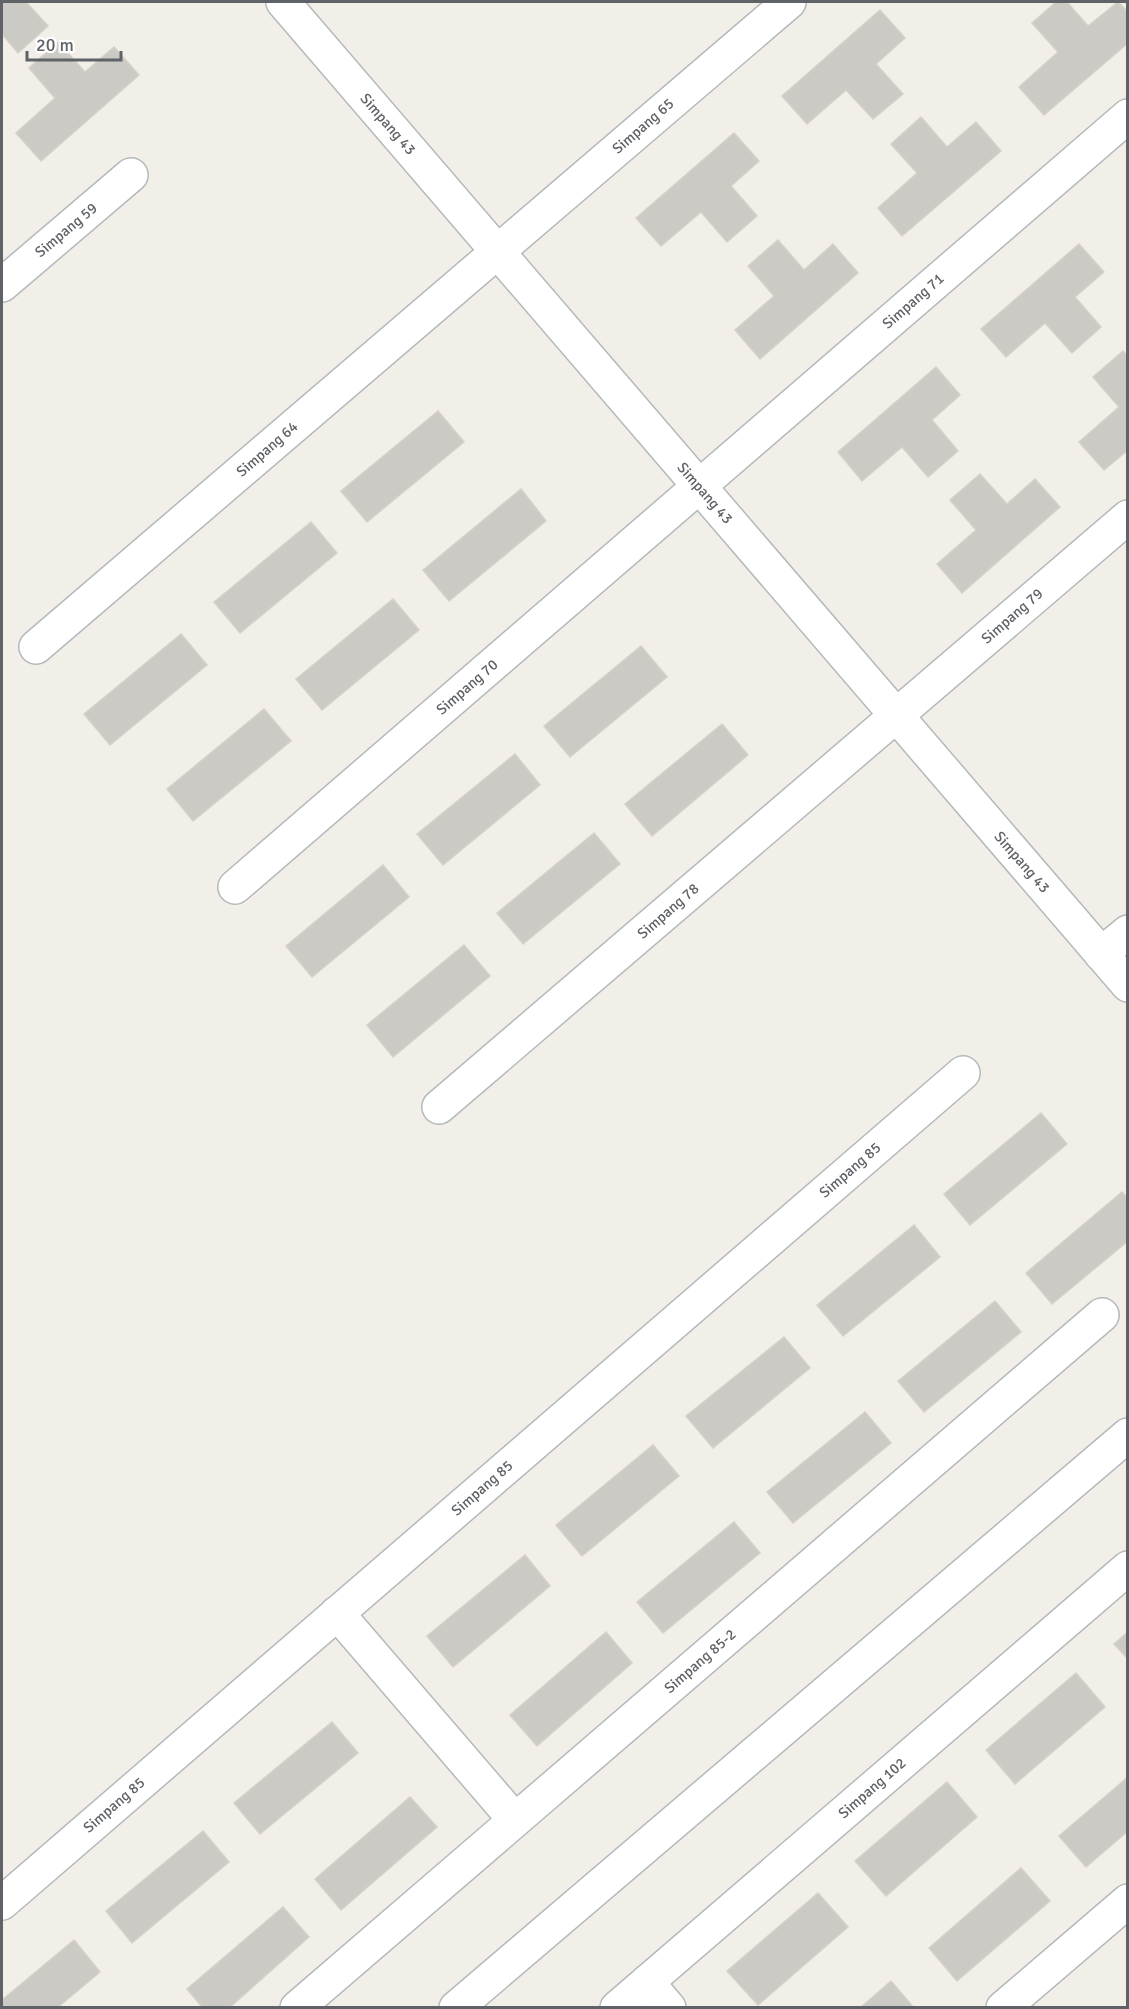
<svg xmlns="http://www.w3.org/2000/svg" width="1129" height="2009" viewBox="0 0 1129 2009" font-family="Signika,sans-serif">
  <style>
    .building { fill: #cccac5; stroke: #d6d1c6; stroke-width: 1.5 }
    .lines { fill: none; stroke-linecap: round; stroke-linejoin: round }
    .street-casing { stroke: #b5b8bc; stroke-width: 36 }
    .street { stroke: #fff; stroke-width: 33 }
    .labels { text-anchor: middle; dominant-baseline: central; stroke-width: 4.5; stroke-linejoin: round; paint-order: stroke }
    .street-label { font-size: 15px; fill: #5f6368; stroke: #fff }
  </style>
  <rect width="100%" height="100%" fill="#f1efe8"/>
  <g class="building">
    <polygon points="2,2 26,2 48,26 18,53 2,34"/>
    <polygon points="1056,2 1067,2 1088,26 1118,2 1128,12 1128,43 1044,115 1019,87 1058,52 1032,23"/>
    <polygon points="880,10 905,38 876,64 903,94 873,119 846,90 807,124 782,96"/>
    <polygon points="58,42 85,72 114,47 139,75 41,161 16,133 55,98 29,68"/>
    <polygon points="921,117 947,147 976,122 1001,151 902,236 878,208 917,173 891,144"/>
    <polygon points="734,133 759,161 731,186 757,216 727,242 701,212 661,246 636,218"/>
    <polygon points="778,240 804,270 833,244 858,273 760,359 735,330 774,296 748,266"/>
    <polygon points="1079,244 1104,272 1075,297 1101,327 1072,353 1045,323 1006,357 981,329"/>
    <polygon points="1123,351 1128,357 1128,450 1104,470 1079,442 1119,407 1093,377"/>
    <polygon points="936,367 960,395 932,420 958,451 928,477 902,447 862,481 838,452"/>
    <polygon points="438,411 464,442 367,522 341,491"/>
    <polygon points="980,474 1007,504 1035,479 1060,507 962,593 937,564 976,530 950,500"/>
    <polygon points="521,489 546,521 449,601 423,570"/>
    <polygon points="311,522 337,553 240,633 214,602"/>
    <polygon points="393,599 419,630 322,710 296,679"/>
    <polygon points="181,634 207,665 110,745 84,714"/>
    <polygon points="641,646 667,677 570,757 544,726"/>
    <polygon points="264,709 291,741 193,821 167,789"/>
    <polygon points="722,724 748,755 652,836 625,804"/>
    <polygon points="515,754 540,785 443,865 417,834"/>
    <polygon points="594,833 620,864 523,944 497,913"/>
    <polygon points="383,865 409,897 312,977 286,946"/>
    <polygon points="464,945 490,976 393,1057 367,1025"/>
    <polygon points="1041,1113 1067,1144 970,1225 944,1194"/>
    <polygon points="1122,1192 1128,1198 1128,1241 1052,1304 1026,1273"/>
    <polygon points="914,1225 940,1257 843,1336 817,1305"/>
    <polygon points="995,1301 1021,1332 924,1412 898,1381"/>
    <polygon points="784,1337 810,1368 713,1448 686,1416"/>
    <polygon points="865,1412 891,1443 793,1523 767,1492"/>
    <polygon points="653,1445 679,1476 582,1556 556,1525"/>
    <polygon points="734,1522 760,1553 663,1633 637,1602"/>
    <polygon points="525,1555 550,1586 453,1667 427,1636"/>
    <polygon points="606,1632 632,1663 537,1746 510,1715"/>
    <polygon points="1128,1632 1128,1659 1114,1644"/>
    <polygon points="1076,1673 1105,1707 1015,1784 986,1750"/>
    <polygon points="332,1722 358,1753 260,1834 234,1803"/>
    <polygon points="1128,1777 1128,1831 1086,1867 1059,1836"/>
    <polygon points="947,1782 977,1817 886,1896 855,1861"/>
    <polygon points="410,1797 437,1827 341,1910 315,1879"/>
    <polygon points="203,1831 229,1862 132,1943 106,1911"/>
    <polygon points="1021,1868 1050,1901 957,1981 929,1948"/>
    <polygon points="818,1893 848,1927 758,2005 727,1971"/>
    <polygon points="283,1907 309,1937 229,2008 203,2008 187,1989"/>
    <polygon points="74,1940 100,1972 57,2008 2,2008 2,2000"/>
    <polygon points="891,1981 914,2008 860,2008"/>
  </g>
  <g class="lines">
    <g class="street-casing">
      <g id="street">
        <polyline points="283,2 1128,985"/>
        <polyline points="2,285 131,175"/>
        <polyline points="36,647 789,2"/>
        <polyline points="235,887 1128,116"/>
        <polyline points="1101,954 1128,932"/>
        <polyline points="439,1107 1128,517"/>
        <polyline points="337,1613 515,1820"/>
        <polyline points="2,1903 963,1073"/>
        <polyline points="647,1982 669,2008"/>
        <polyline points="297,2008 1102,1315"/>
        <polyline points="456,2008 1128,1435"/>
        <polyline points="617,2008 1128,1568"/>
        <polyline points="1003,2008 1128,1901"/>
      </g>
    </g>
    <use href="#street" class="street"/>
  </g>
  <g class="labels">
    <g class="street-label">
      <text transform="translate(388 124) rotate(49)">Simpang 43</text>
      <text transform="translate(643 126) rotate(-41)">Simpang 65</text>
      <text transform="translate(66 230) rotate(-40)">Simpang 59</text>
      <text transform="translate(913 301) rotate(-41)">Simpang 71</text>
      <text transform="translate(267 449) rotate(-41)">Simpang 64</text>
      <text transform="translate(705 493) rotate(49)">Simpang 43</text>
      <text transform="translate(1012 616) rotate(-41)">Simpang 79</text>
      <text transform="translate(467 687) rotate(-41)">Simpang 70</text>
      <text transform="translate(1022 862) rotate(49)">Simpang 43</text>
      <text transform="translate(668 911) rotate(-41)">Simpang 78</text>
      <text transform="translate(850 1170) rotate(-41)">Simpang 85</text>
      <text transform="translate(482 1488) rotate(-41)">Simpang 85</text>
      <text transform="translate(700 1661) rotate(-41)">Simpang 85-2</text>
      <text transform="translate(872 1788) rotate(-41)">Simpang 102</text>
      <text transform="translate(114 1805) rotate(-41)">Simpang 85</text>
    </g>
  </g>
  <rect width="1129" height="2009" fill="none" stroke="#5f6368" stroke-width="6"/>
  <path d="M27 51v9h94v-9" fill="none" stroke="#5f6368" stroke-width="3"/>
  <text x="36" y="51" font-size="18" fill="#5f6368" stroke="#ffffff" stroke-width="4.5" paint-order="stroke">20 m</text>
</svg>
